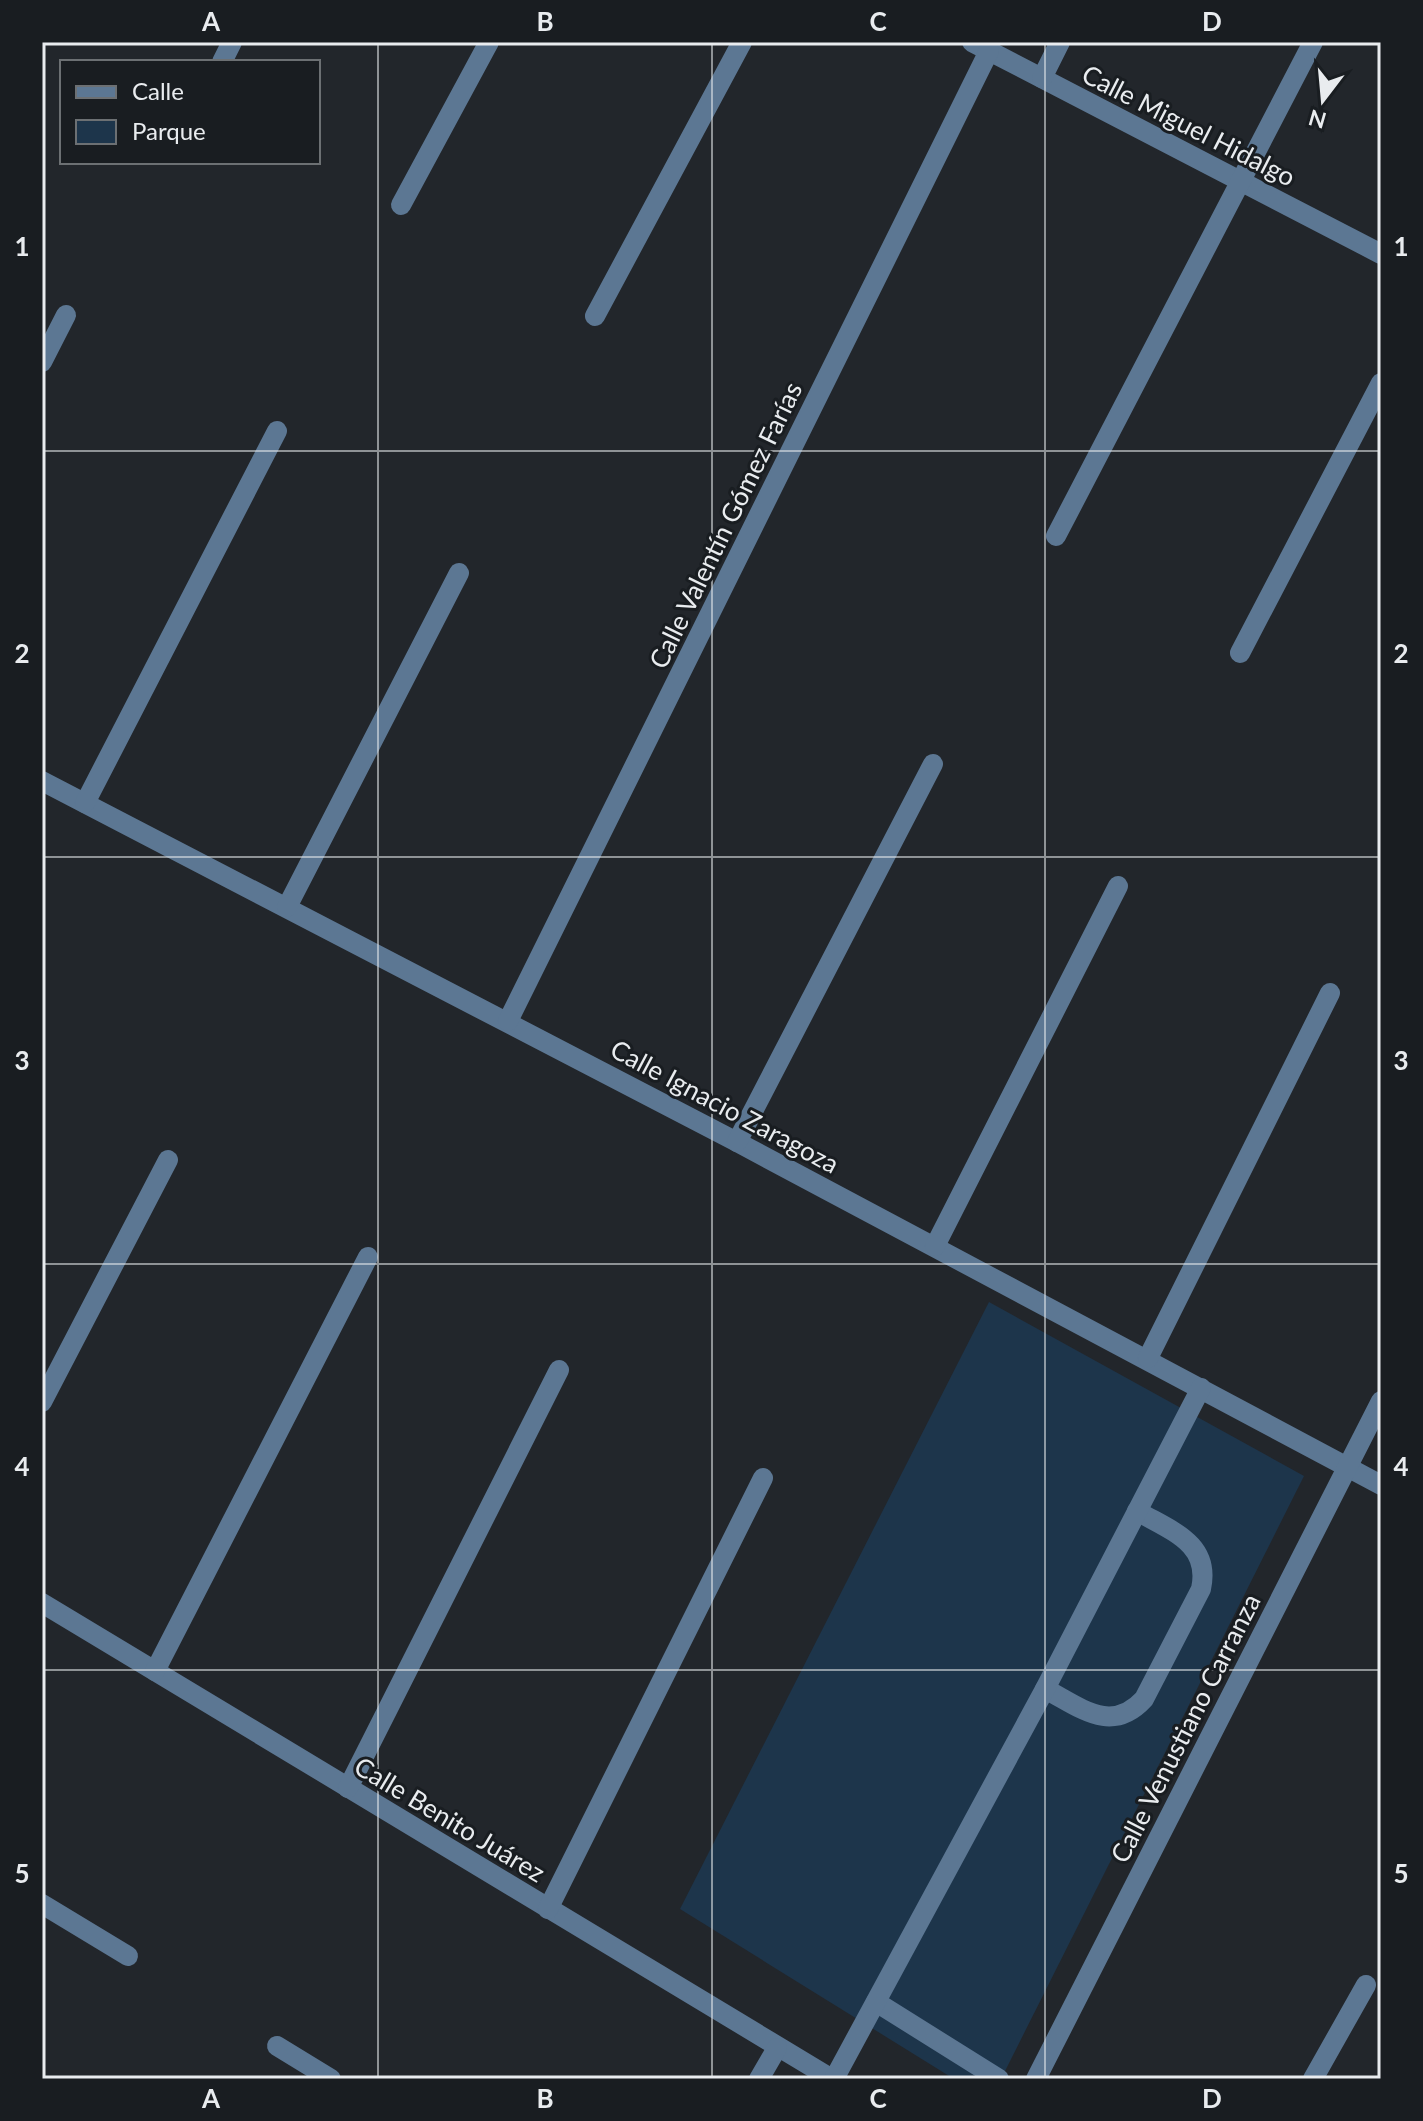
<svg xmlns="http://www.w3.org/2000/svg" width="1423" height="2121" viewBox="0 0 1423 2121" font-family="Lato,sans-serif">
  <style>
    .green { fill: #1d354b }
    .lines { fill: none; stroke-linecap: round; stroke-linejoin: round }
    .minor { stroke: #5c7793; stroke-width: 20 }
    .grid { fill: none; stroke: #e9ecef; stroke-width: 2; stroke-opacity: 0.55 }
    .labels { text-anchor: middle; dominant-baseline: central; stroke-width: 6; stroke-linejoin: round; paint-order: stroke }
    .street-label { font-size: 26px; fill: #e9ecef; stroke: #191d21 }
    .neatline { fill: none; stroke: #e9ecef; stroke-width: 3 }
    .grid-label { font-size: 26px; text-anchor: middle; font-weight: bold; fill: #e9ecef }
  </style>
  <rect width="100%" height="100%" fill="#22262b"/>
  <polygon class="green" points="989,1302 1304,1476 1001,2079 954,2079 680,1909"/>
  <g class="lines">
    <g class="minor">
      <polyline points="972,42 1381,254"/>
      <polyline points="222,62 232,42"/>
      <polyline points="1042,78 1060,42"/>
      <polyline points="401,205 489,42"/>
      <polyline points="595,316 742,42"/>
      <polyline points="42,362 66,315"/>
      <polyline points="1056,536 1313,42"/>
      <polyline points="1240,653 1381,383"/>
      <polyline points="42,781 737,1142 1381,1485"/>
      <polyline points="85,803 277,431"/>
      <polyline points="287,907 459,573"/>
      <polyline points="508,1021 989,51"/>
      <polyline points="737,1142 933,764"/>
      <polyline points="935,1246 1118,886"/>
      <polyline points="1148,1358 1330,993"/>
      <polyline points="42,1402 168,1160"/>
      <polyline points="42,1603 832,2079"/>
      <polyline points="155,1671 368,1257"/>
      <path d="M1045,1689C1080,1707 1111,1735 1144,1699L1201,1589C1211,1543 1171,1531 1137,1511"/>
      <polyline points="348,1788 559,1370"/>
      <polyline points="42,1904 128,1956"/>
      <polyline points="548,1909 763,1478"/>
      <polyline points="876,2002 999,2079"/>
      <polyline points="277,2046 331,2079"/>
      <polyline points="759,2079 777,2048"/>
      <polyline points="834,2079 1045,1689 1201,1388"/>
      <polyline points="1036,2079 1381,1401"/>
      <polyline points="1313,2079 1366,1985"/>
    </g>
  </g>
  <path class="grid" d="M378,42V2079M712,42V2079M1045,42V2079M42,451H1381M42,857H1381M42,1264H1381M42,1670H1381"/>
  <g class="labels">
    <g class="street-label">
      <text transform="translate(1189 125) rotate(27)">Calle Miguel Hidalgo</text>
      <text transform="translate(725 525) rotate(-64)">Calle Valentín Gómez Farías</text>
      <text transform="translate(725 1106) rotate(28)">Calle Ignacio Zaragoza</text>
      <text transform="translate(1185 1728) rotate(-63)">Calle Venustiano Carranza</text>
      <text transform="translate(450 1819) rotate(31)">Calle Benito Juárez</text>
    </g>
  </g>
  <rect width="1423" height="2121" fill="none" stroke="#191d21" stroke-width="88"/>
  <rect x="60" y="60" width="260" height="104" fill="#191d21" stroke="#6c7073" stroke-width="2"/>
  <rect x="76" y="86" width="40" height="12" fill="#5c7793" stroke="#6c7073" stroke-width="2"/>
  <text x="132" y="100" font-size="24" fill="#e9ecef">Calle</text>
  <rect x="76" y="120" width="40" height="24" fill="#1d354b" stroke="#6c7073" stroke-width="2"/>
  <text x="132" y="140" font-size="24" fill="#e9ecef">Parque</text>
  <g transform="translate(1323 100) rotate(196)" stroke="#191d21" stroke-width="6" paint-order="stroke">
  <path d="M0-6L14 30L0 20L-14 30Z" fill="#e9ecef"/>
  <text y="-12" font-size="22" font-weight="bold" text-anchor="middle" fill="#e9ecef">N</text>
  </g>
  <rect x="44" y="44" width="1335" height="2033" class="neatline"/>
  <g class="grid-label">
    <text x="211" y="31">A</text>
    <text x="545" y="31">B</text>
    <text x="878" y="31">C</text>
    <text x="1212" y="31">D</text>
    <text x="22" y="256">1</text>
    <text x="1401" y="256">1</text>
    <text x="22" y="663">2</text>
    <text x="1401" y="663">2</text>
    <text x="22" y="1070">3</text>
    <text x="1401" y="1070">3</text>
    <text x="22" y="1476">4</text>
    <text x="1401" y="1476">4</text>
    <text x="22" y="1883">5</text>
    <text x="1401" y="1883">5</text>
    <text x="211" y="2108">A</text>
    <text x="545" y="2108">B</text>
    <text x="878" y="2108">C</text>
    <text x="1212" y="2108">D</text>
  </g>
</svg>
